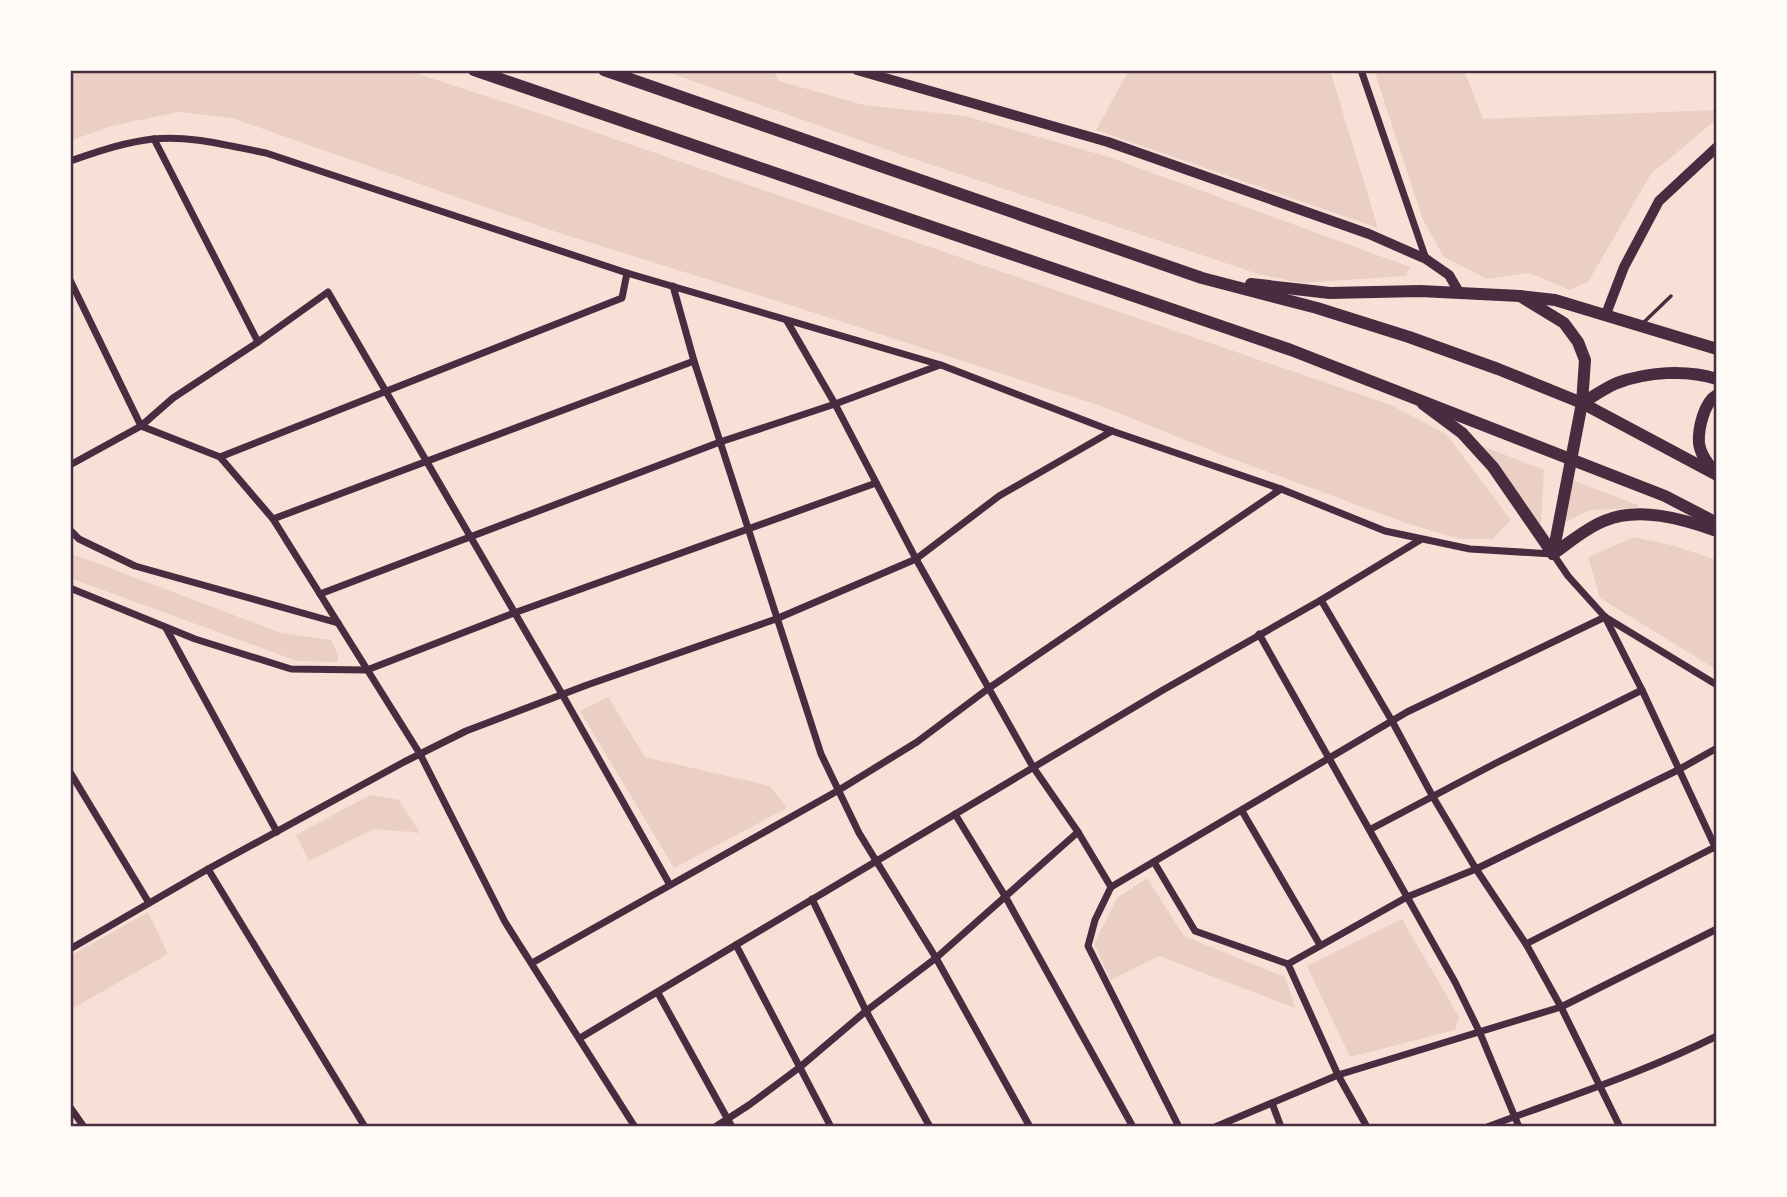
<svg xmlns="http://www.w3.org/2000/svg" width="1787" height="1197" viewBox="0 0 1787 1197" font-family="Overpass,sans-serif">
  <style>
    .green { fill: #ebcfc5 }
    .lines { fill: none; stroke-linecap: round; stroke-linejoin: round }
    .service { stroke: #4a2c40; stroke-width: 3.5 }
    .minor { stroke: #4a2c40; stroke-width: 7 }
    .tertiary { stroke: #4a2c40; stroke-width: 10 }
    .primary { stroke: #4a2c40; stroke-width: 12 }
    .trunk { stroke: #4a2c40; stroke-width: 12 }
    .neatline { fill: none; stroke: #4a2c40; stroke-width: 2.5 }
  </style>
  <rect width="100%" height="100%" fill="#f7e1d7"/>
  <g class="green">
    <polygon points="70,70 406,70 565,122 1391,405 1446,434 1511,520 1492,539 1459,539 1403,522 1217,453 1101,406 793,306 556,232 232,118 179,112 111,126 70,141"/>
    <polygon points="662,70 773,70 779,81 864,105 965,116 1109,157 1410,267 1406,276 1300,283 1258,274 896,153"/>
    <polygon points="1129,70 1330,70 1378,228 1096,130"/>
    <polygon points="1374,70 1464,70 1483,119 1717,110 1717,119 1651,174 1588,282 1569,290 1530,273 1487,279 1444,257 1423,220"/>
    <polygon points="1482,446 1544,470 1541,523 1537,524"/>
    <polygon points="1569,479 1638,505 1637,508 1590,510 1564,523"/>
    <polygon points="1634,537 1671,545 1717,560 1717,670 1600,598 1588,557"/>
    <polygon points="70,553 281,633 331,640 338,655 338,662 297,661 70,578"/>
    <polygon points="608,697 645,757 770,786 787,808 674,868 580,711"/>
    <polygon points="370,795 399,800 420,833 374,829 309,861 296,835"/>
    <polygon points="1147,878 1184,936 1285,977 1295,1008 1159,956 1111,980 1094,944 1117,898"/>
    <polygon points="148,912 168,954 70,1010 70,956"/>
    <polygon points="1402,919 1459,1017 1455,1030 1350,1057 1307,966"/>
  </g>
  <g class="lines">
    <polyline class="service" points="1642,324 1671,296"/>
    <g class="minor">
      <polyline points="1361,70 1426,259"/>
      <polyline points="154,139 258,342"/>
      <path d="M70,161C97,152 125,142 153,139C191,135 229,146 266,153L627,273L941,365L1112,431L1281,489L1385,531L1470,549L1553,554L1568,576L1605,617L1642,690L1717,851"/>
      <polyline points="70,280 141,426"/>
      <polyline points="673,286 694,361 821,754 859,833 936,958 1030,1127"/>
      <polyline points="787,321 835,404 916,559 1033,767 1078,832 1111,887"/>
      <polyline points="141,426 220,457 273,519 420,754 505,922 635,1127"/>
      <polyline points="220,457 622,298 627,273"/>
      <polyline points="70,465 141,426 173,398 258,342 328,292 562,694 670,885"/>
      <polyline points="273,519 694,361"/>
      <polyline points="70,530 79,539 135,566 338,623"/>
      <polyline points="70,588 195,639 291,669 367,670 514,613 876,483"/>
      <polyline points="320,594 720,442 835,404 940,365"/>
      <polyline points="1321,600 1392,721 1433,797 1476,869 1526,944 1561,1007 1620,1127"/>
      <polyline points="1605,617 1717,685"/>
      <polyline points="166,628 277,832"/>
      <polyline points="1259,634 1455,982 1480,1033 1519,1127"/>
      <polyline points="70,772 149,903"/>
      <polyline points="1242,811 1320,945"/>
      <polyline points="955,814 1005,896 1133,1127"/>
      <polyline points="1371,829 1498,762 1642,690"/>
      <polyline points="1154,862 1195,931 1288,964 1407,897 1476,869 1678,770 1717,748"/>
      <polyline points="208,869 365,1127"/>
      <polyline points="1111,887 1407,712 1605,617"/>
      <polyline points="1111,887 1095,920 1088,946 1179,1127"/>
      <polyline points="812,899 866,1011 930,1127"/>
      <polyline points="1526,944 1715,847"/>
      <polyline points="736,945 831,1127"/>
      <polyline points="70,949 208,869 404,762 466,731 587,685 776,619 916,559 999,496 1112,431"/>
      <polyline points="532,963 839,790 917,742 989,688 1281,489"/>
      <polyline points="1288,964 1338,1075 1367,1127"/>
      <polyline points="658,993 732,1127"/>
      <polyline points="580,1038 1163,690 1321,600 1420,540"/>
      <polyline points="1272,1103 1281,1127"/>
      <polyline points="70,1107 84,1127"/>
      <polyline points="715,1127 749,1105 800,1067 866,1011 936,958 1078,832"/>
      <polyline points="1215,1127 1338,1075 1561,1007 1717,929"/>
      <path d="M1487,1127C1564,1098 1643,1073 1717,1036"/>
    </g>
    <g class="tertiary">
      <polyline points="857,70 1108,142 1369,234 1426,259 1449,275 1459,292"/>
      <polyline points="1606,314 1624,267 1659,201 1717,147"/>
    </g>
    <polyline class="primary" points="1520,296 1555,300 1717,349"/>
    <g class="trunk">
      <polyline points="474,70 1291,350 1665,496 1717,523"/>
      <polyline points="604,70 1202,278 1317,308 1409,337 1498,369 1582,403 1717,475"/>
      <polyline points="1251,284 1330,293 1420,291 1520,296 1564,323 1578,342 1585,360 1582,403 1553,554"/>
      <path d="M1582,403C1594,396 1605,388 1617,383C1647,372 1686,369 1717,379"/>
      <polyline points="1423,404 1462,433 1493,467 1553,554"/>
      <path d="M1712,469C1706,461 1700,453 1699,443C1698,429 1704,402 1717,395"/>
      <path d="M1553,554C1569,543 1586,528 1604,521C1639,506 1683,519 1717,531"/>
    </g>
  </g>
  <rect width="1787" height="1197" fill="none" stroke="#fffaf5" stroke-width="144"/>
  <rect x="72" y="72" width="1643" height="1053" class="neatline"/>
</svg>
